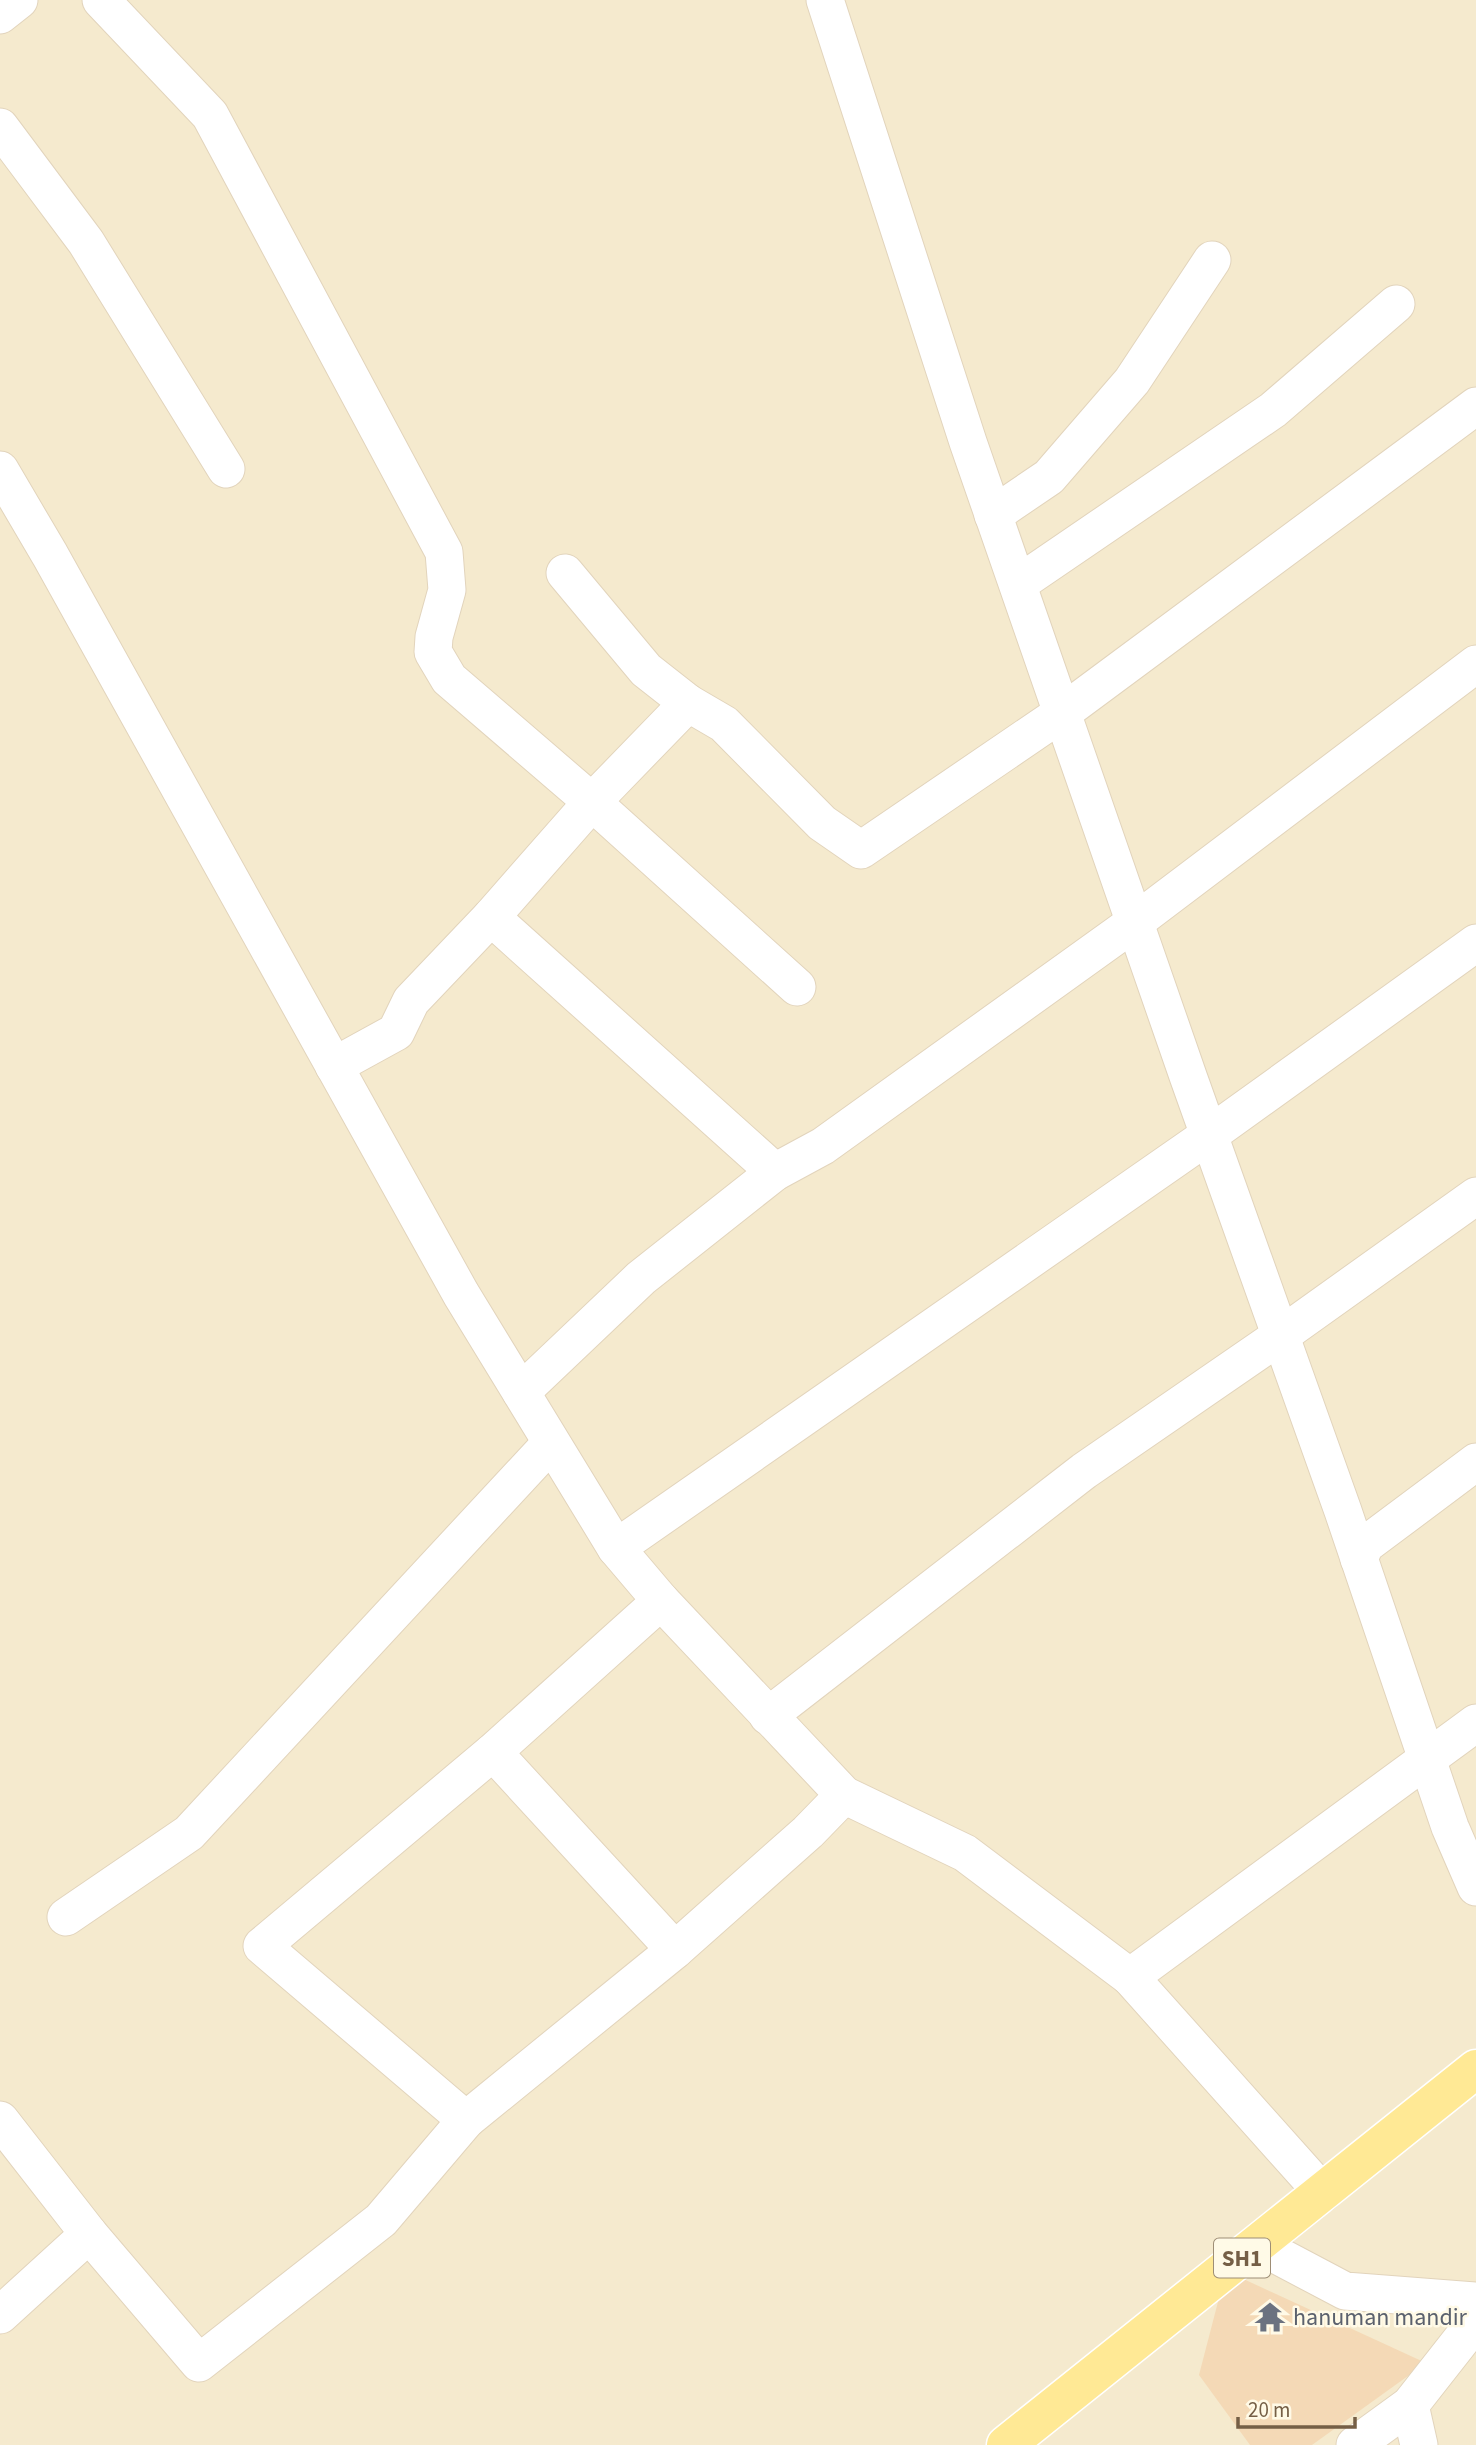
<svg xmlns="http://www.w3.org/2000/svg" width="1476" height="2445" viewBox="0 0 1476 2445" font-family="'Source Sans 3',sans-serif">
  <style>
    .residential { fill: #f5eace }
    .building { fill: #f4d9b6 }
    .lines { fill: none; stroke-linecap: round; stroke-linejoin: round }
    .minor-casing { stroke: #e2d4bc; stroke-width: 39 }
    .primary-casing { stroke: #fff; stroke-width: 41 }
    .minor { stroke: #fff; stroke-width: 37 }
    .primary { stroke: #ffe995; stroke-width: 38 }
    .labels { text-anchor: middle; dominant-baseline: central; stroke-width: 5; stroke-linejoin: round; paint-order: stroke }
    .shield { fill: #fffae7; stroke: #9e8e76; stroke-width: 2 }
    .shield-label { font-size: 23px; font-weight: bold; fill: #755f46 }
    .worship-label { font-size: 24px; fill: #5b616d; stroke: #fffae7; text-anchor: start }
  </style>
  <rect width="100%" height="100%" fill="#fdf7e0"/>
  <rect class="residential" x="0" y="0" width="1476" height="2445"/>
  <polygon class="building" points="1226,2271 1426,2363 1312,2445 1250,2445 1199,2375"/>
  <g class="lines">
    <g class="minor-casing">
      <g id="minor">
        <polyline points="101,0 210,115 444,552 447,590 434,637 433,652 449,679 592,802 797,987"/>
        <polyline points="825,0 968,442 1188,1076 1343,1511 1450,1827 1476,1887"/>
        <polyline points="0,15 19,0"/>
        <polyline points="0,127 86,242 226,469"/>
        <polyline points="0,470 50,555 461,1294 616,1548 661,1601 844,1795 965,1853 1130,1977"/>
        <polyline points="993,515 1049,477 1132,381 1212,260"/>
        <polyline points="565,573 646,670 688,703 724,724 822,823 861,850 1062,713 1476,406"/>
        <polyline points="1018,584 1273,410 1396,304"/>
        <polyline points="491,917 775,1172"/>
        <polyline points="334,1066 396,1032 411,1001 491,917 592,802 688,703"/>
        <polyline points="521,1392 641,1278 775,1172 823,1146 1135,922 1476,664"/>
        <polyline points="616,1548 1209,1135 1476,943"/>
        <polyline points="1359,1559 1365,1545 1476,1462"/>
        <polyline points="768,1716 1084,1471 1280,1336 1476,1196"/>
        <polyline points="493,1752 675,1950"/>
        <polyline points="66,1917 189,1833 551,1443"/>
        <polyline points="0,2120 89,2234 199,2363 381,2220 466,2120 675,1950 808,1832 844,1795"/>
        <polyline points="466,2120 262,1946 493,1752 661,1601"/>
        <polyline points="1323,2193 1130,1977 1476,1723"/>
        <polyline points="1258,2245 1345,2291 1476,2301"/>
        <polyline points="0,2315 89,2234"/>
        <polyline points="1410,2405 1419,2445"/>
        <polyline points="1355,2445 1410,2405 1476,2321"/>
      </g>
    </g>
    <g class="primary-casing">
      <polyline id="primary" points="1006,2445 1476,2069"/>
    </g>
    <use href="#minor" class="minor"/>
    <use href="#primary" class="primary"/>
  </g>
  <defs>
    <g id="temple-bare" transform="scale(2.415)"><path d="M0-6L5-2H3V0L6.5 2.5H4V6H1.5V3h-3V6H-4V2.5H-6.5L-3 0V-2H-5Z" fill="#6b7280" stroke="#fffae7" stroke-width="2.5" paint-order="stroke"/></g>
  </defs>
  <g fill-rule="evenodd">
    <use href="#temple-bare" x="1270" y="2317"/>
  </g>
  <g class="labels">
    <rect class="shield" x="1214" y="2238.5" width="56" height="39" rx="5"/>
    <g class="shield-label">
      <text x="1242" y="2258">SH1</text>
    </g>
    <g class="worship-label">
      <text x="1293" y="2317">hanuman mandir</text>
    </g>
  </g>
  <path d="M1238 2417v10h117v-10" fill="none" stroke="#755f46" stroke-width="3.5"/>
  <text x="1248" y="2417" font-size="21" fill="#755f46" stroke="#fffae7" stroke-width="5" paint-order="stroke">20 m</text>
</svg>
